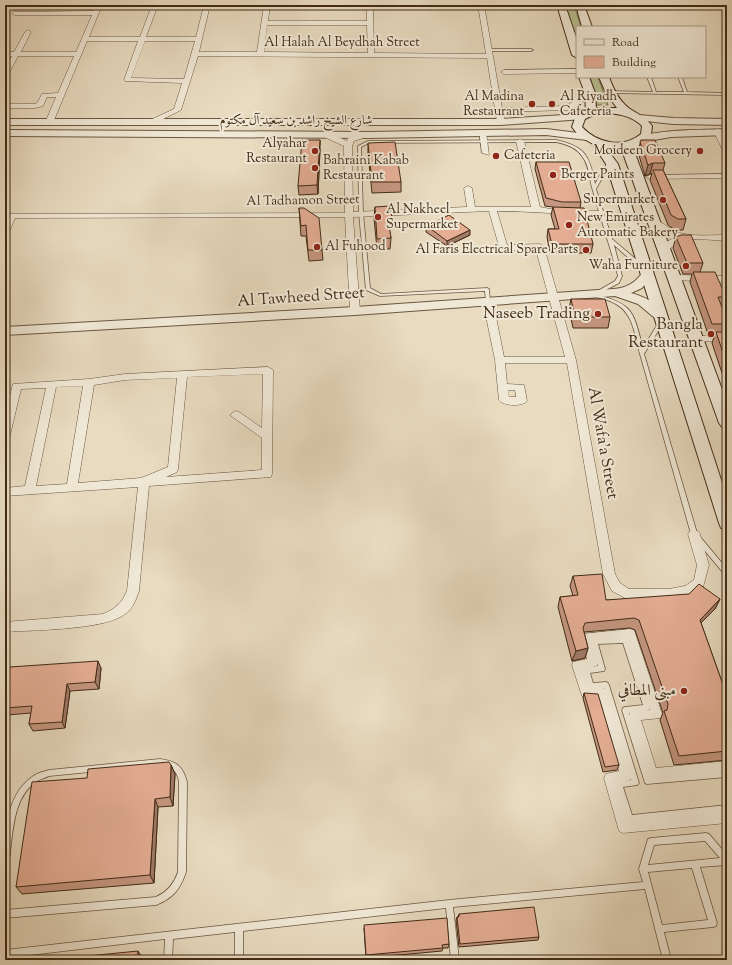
<svg xmlns="http://www.w3.org/2000/svg" width="732" height="965" viewBox="0 0 732 965" font-family="'Sorts Mill Goudy',Amiri,serif">
  <style>
    .green { fill: #b9bf90; stroke: #7d7552 }
    .lines { fill: none; stroke-linecap: round; stroke-linejoin: round }
    .service-casing { stroke: #6b5740; stroke-width: 1.5 }
    .pedestrian-casing { stroke: #6b5740; stroke-width: 1 }
    .minor-casing { stroke: #6b5740; stroke-width: 1 }
    .tertiary-casing { stroke: #6b5740; stroke-width: 2 }
    .secondary-casing { stroke: #412b15; stroke-width: 2 }
    .service { fill: #f0e8d6; fill-rule: evenodd }
    .pedestrian { fill: #f0e8d6; fill-rule: evenodd }
    .minor { fill: #f0e8d6; fill-rule: evenodd }
    .tertiary { fill: #f0e8d6; fill-rule: evenodd }
    .secondary { fill: #f0e8d6; fill-rule: evenodd }
    .wall { fill: #c59680; stroke: #412b15 }
    .shaded-wall { fill: #a07a68; stroke: #412b15 }
    .building { fill: #e5ae95; stroke: #412b15 }
    .poi-dot { fill: #8f2418; stroke: #f0e8d6; stroke-width: 1.5 }
    .labels { text-anchor: middle; dominant-baseline: central; stroke-width: 4; stroke-linejoin: round; paint-order: stroke }
    .far-street-label { font-size: 13px; fill: #412b15; stroke: #f0e8d6 }
    .far-poi-label { font-size: 13px; fill: #412b15; stroke: #f0e8d6; text-anchor: start }
    .street-label { font-size: 16px; fill: #412b15; stroke: #f0e8d6 }
    .poi-label { font-size: 16px; fill: #412b15; stroke: #f0e8d6; text-anchor: end }
  </style>
  <rect width="100%" height="100%" fill="#e8dbc0"/>
  <filter id="stains"><feTurbulence type="fractalNoise" baseFrequency=".005" numOctaves="4"/><feColorMatrix values="0 0 0 0 .2 0 0 0 0 .09 0 0 0 0 .02 0 0 0 .5 -.17"/></filter>
  <radialGradient id="worn" r=".72"><stop offset=".6" stop-color="#630" stop-opacity="0"/><stop offset="1" stop-color="#630" stop-opacity=".3"/></radialGradient>
  <g class="green">
    <polygon points="575,8 581,27 577,27 577,40 566,9"/>
    <polygon points="590,77 598,77 608,105 596,105 597,98"/>
  </g>
  <g class="lines">
    <g class="service-casing">
      <g id="service">
        <polygon points="642,5 646,5 647,6 645,7"/>
        <polygon points="488,49 531,49 533,50 531,51 489,51 487,50"/>
        <polygon points="647,77 651,77 656,92 684,92 678,77 682,77 687,92 727,93 727,95 609,93 607,92 609,91 653,92"/>
        <path d="M556,140C585,146 590,156 595,184L609,160L612,161L596,189L612,239L644,266V268H640L614,245L622,276L619,283L600,293H598L596,292L615,281L618,276C610,247 601,219 593,191C589,179 590,166 582,156C576,147 566,144 556,142L369,143L361,147L363,213L370,288L381,294L487,288L489,289L490,302L488,303L486,302L485,291L380,296L366,290L359,213L358,146L368,141Z"/>
        <path d="M592,294H594C634,304 633,311 643,348L659,322L661,321L663,323L644,354L697,533L727,569V575H725L691,534L640,354C635,337 634,314 616,304C609,300 600,298 592,296Z"/>
        <polygon points="625,637 627,638 628,640 650,708 649,710 647,711 629,713 649,777 727,771 727,777 647,784 645,783 622,710 623,708 625,707 643,705 623,643 598,644 605,669 604,671 590,673 593,683 606,682 608,683 609,685 639,783 637,785 623,787 632,815 727,805 727,813 629,823 626,822 615,784 617,782 619,781 631,780 604,688 591,689 589,688 583,670 584,668 598,666 591,642 592,640"/>
        <path d="M160,759C176,761 183,766 187,782L186,872C180,890 173,898 156,905L5,918V910L156,897C167,892 174,884 178,872L179,782C177,770 172,767 160,765L49,776C45,778 41,779 37,781C12,797 13,835 9,861L8,864L5,865C5,835 5,796 32,777C37,773 43,772 49,770Z"/>
        <path d="M706,833L709,834L727,855V865L700,867L717,923L716,926L713,927L664,932L671,960H656L657,957L662,956L645,889L453,907L459,960H451L446,908L243,931V960H235V932L173,939L172,960H164L165,939L5,958V950L449,900L643,882L639,869L648,839L651,838ZM705,841L720,858L648,865L654,845ZM692,868L708,920L662,925L648,872Z"/>
      </g>
    </g>
    <g class="pedestrian-casing">
      <polygon id="pedestrian" points="630,629 634,630 662,714 661,718 641,720 656,768 727,761 727,771 652,779 648,778 629,716 630,712 650,710 626,638 592,641 598,663 597,666 584,669 590,688 601,687 605,689 606,692 632,776 630,780 617,783 627,821 727,811 727,823 623,833 619,831 604,778 606,774 619,771 597,697 586,698 582,696 572,665 573,662 587,659 581,637 582,634"/>
    </g>
    <g class="minor-casing">
      <g id="minor">
        <path d="M96,5H102L89,37H140L152,5H158L146,37H196L204,5H210L199,52H257L264,5H270L268,21H367V5H373L374,53L486,54L478,5H484L502,108L566,106L588,92L594,93L576,107L567,110L503,112L505,122L501,124L497,122L487,58L198,56L181,110L151,125L147,123L148,121L174,109L182,83L125,81L124,80L138,41H87L52,125L45,123L56,97H47L43,106L35,108H5V104H34L37,103L42,94L58,93L74,56H18L8,75L5,77V69L12,56H5V52H14L25,32L28,30L31,32L21,52H76L92,15H15L13,14V12L93,11ZM267,25H367L368,53L264,52ZM145,41H195L184,79L131,78Z"/>
        <polygon points="577,69 577,73 504,74 501,72 504,70"/>
        <polygon points="479,130 486,132 489,155 482,153"/>
        <polygon points="715,130 722,132 727,143 727,153 723,151 714,132"/>
        <path d="M324,133H330L347,141L348,138L369,133L373,135L354,141L352,146L353,212L467,207L464,188L468,186L472,188L475,207H531L516,141L520,139L524,141L540,207L561,211H605L606,213L602,215C567,215 532,211 497,211L507,245L540,244L544,247L576,360L615,574L620,583L629,589H669L685,586L694,580L697,565L688,534L690,531H698L700,534L709,565L703,587L692,594L669,599H627L612,591L603,574L567,363H505L507,384L524,385L527,401C523,407 503,406 499,400L495,360L483,302L485,300L488,299L493,302L504,357H565L536,250H500L489,211L353,217L360,311L355,314L350,311L345,217L15,218L9,232L5,235L7,218H5V214L345,213L344,146L324,137ZM508,390H515L516,397H509Z"/>
        <polygon points="727,174 727,178 650,179 646,177 650,175"/>
        <path d="M651,220C659,218 669,229 676,232C691,237 711,235 727,235V241C706,240 681,234 667,252H661L660,250L666,242L676,237L664,233L651,224Z"/>
        <polygon points="675,275 727,276 727,282 672,280 672,276"/>
        <polygon points="697,336 727,336 727,342 694,341 692,339"/>
        <path d="M268,367L273,370L272,474L271,477L149,486L139,591C136,599 133,609 125,614C106,630 32,630 5,632V622L103,614C115,609 122,603 127,591L138,487L5,496V488L25,486L46,388L21,389L10,435L5,439V414L13,384L89,379L125,374ZM263,374L262,428L239,412L235,411L230,415L262,438V470L166,477L177,472L178,469L187,377ZM177,378L168,467L141,478L78,483L94,385L125,380ZM83,386L67,484L36,486L56,387Z"/>
      </g>
    </g>
    <g class="tertiary-casing">
      <g id="tertiary">
        <polygon points="580,114 585,117 583,119 501,125 5,125 5,119 501,119"/>
        <polygon points="639,115 673,118 727,119 727,125 673,124 636,120 634,118"/>
        <polygon points="546,129 587,134 592,137 587,140 546,135 370,138 5,136 5,130 370,132"/>
        <path d="M727,129V135L671,137L643,142L638,139C647,129 711,130 727,129Z"/>
        <path d="M647,271L653,274L642,288L631,293C645,297 658,303 666,316L664,319H656L638,304L615,296L355,315L5,335V327L355,307L613,289C627,288 635,283 643,272Z"/>
      </g>
    </g>
    <g class="secondary-casing">
      <g id="secondary">
        <polygon points="557,5 565,5 577,40 577,58 572,55"/>
        <polygon points="576,5 584,5 592,27 582,27"/>
        <path d="M579,77H589L595,93L596,108H617L606,93L599,77H609C614,91 621,105 635,112C642,116 647,119 652,126L651,135C645,144 635,144 636,156L727,403V428L722,427L719,423L624,156L625,148H606L618,164L727,498V530L721,528L719,523L606,164L593,144L579,136L572,127L576,115L586,111L585,93ZM607,113C620,114 632,116 642,126L641,134C623,149 597,143 582,127L585,119L593,115Z"/>
      </g>
    </g>
    <use href="#service" class="service"/>
    <use href="#pedestrian" class="pedestrian"/>
    <use href="#minor" class="minor"/>
    <use href="#tertiary" class="tertiary"/>
    <use href="#secondary" class="secondary"/>
  </g>
  <g class="wall">
    <polygon points="641,140 665,163 663,170 686,219 683,230 675,230 668,225 650,180 652,173 650,174 645,176 638,152"/>
    <polygon points="368,143 401,182 401,192 372,193 368,153"/>
    <polygon points="320,149 318,194 299,195 298,186"/>
    <polygon points="536,162 581,202 580,208 593,244 591,253 550,253 547,237 548,229 555,229 551,215 553,207 545,206 535,169"/>
    <polygon points="375,207 392,218 391,229 389,229 391,238 390,249 377,249 374,218"/>
    <polygon points="299,208 322,250 323,260 309,261 306,236 301,236"/>
    <polygon points="427,226 470,235 447,246 426,232"/>
    <polygon points="676,237 703,263 700,272 726,297 722,308 727,320 727,327 725,332 727,332 727,388 712,343 715,334 708,334 690,282 692,274 683,274 673,248"/>
    <polygon points="571,299 610,317 608,328 573,328 569,309"/>
    <polygon points="573,576 606,600 720,599 715,609 701,623 727,696 727,760 674,765 660,720 663,713 635,630 630,628 584,632 588,648 585,658 572,661 558,607 560,597 573,596 570,586"/>
    <polygon points="101,668 99,689 70,691 65,728 33,731 29,724 31,713 7,715 5,712 5,694"/>
    <polygon points="584,693 619,765 617,770 603,772 583,698"/>
    <polygon points="171,765 175,774 173,806 158,807 154,883 22,894 16,887 87,778"/>
    <polygon points="727,882 727,889 725,884"/>
    <polygon points="459,914 539,937 538,940 459,947 456,920 457,917 458,917"/>
    <polygon points="364,928 449,944 448,948 443,948 442,951 366,958"/>
  </g>
  <g class="shaded-wall">
    <polygon points="320,140 320,149 318,194 317,185"/>
    <polygon points="653,163 650,174 645,176 648,165"/>
    <polygon points="470,230 470,235 447,246 447,241"/>
    <polygon points="720,599 715,609 695,629 700,620"/>
    <polygon points="588,648 585,658 572,661 576,651"/>
    <polygon points="98,661 101,668 99,689 95,682"/>
    <polygon points="67,684 70,691 65,728 62,722"/>
    <polygon points="171,765 175,774 173,806 170,797"/>
    <polygon points="155,799 158,807 154,883 150,875"/>
    <polygon points="138,951 142,957 142,960 137,960"/>
  </g>
  <g class="building">
    <polygon points="302,140 320,140 317,185 298,186"/>
    <polygon points="641,140 655,140 665,163 653,163 648,165 640,142"/>
    <polygon points="395,142 401,182 372,182 368,143"/>
    <polygon points="536,162 569,162 581,202 562,202 546,198"/>
    <polygon points="653,170 663,170 686,219 678,219 671,215"/>
    <polygon points="390,206 392,218 388,218 391,238 377,239 375,207"/>
    <polygon points="553,207 584,208 593,244 552,244 548,229 559,229"/>
    <polygon points="299,208 304,208 319,218 322,250 308,250 306,225 301,226"/>
    <polygon points="449,215 470,230 447,241 427,226"/>
    <polygon points="681,235 691,235 703,263 687,263 676,237"/>
    <polygon points="693,272 715,272 726,297 718,297 727,320 727,324 712,324"/>
    <polygon points="571,299 605,299 610,317 575,317"/>
    <polygon points="716,332 727,332 727,365"/>
    <polygon points="602,574 606,600 689,594 699,584 720,599 700,620 727,696 727,751 679,756 664,711 667,710 668,704 639,620 634,618 585,623 583,628 588,648 576,651 560,597 578,595 573,576"/>
    <polygon points="98,661 95,682 67,684 62,722 29,724 32,706 5,708 5,694 10,667"/>
    <polygon points="584,693 598,694 619,765 605,767"/>
    <polygon points="169,762 171,765 170,797 155,799 150,875 16,887 32,782 87,778 88,769"/>
    <polygon points="534,907 539,937 460,944 457,917 459,917 459,914"/>
    <polygon points="447,918 449,944 442,945 443,948 366,955 364,925"/>
    <polygon points="138,951 137,960 48,960"/>
    <polygon points="336,958 336,960 310,960"/>
  </g>
  <g class="poi-dot">
    <circle cx="532" cy="104" r="4"/>
    <circle cx="552" cy="104" r="4"/>
    <circle cx="315" cy="151" r="4"/>
    <circle cx="700" cy="151" r="4"/>
    <circle cx="496" cy="156" r="4"/>
    <circle cx="315" cy="168" r="4"/>
    <circle cx="553" cy="175" r="4"/>
    <circle cx="663" cy="200" r="4"/>
    <circle cx="378" cy="217" r="4"/>
    <circle cx="569" cy="225" r="4"/>
    <circle cx="317" cy="247" r="4"/>
    <circle cx="586" cy="250" r="4"/>
    <circle cx="686" cy="266" r="4"/>
    <circle cx="598" cy="314" r="4"/>
    <circle cx="711" cy="334" r="4"/>
    <circle cx="684" cy="691" r="4"/>
  </g>
  <g class="labels">
    <g class="far-street-label">
      <text x="342" y="43">Al Halah Al Beydhah Street</text>
      <text x="296" y="121">شارع الشيخ راشد بن سعيد آل مكتوم</text>
      <text transform="translate(303 201) rotate(-1)">Al Tadhamon Street</text>
    </g>
    <g class="far-poi-label">
      <text x="524" y="97" text-anchor="end">Al Madina<tspan x="524" dy="15">Restaurant</tspan></text>
      <text x="560" y="97">Al Riyadh<tspan x="560" dy="15">Cafeteria</tspan></text>
      <text x="307" y="144" text-anchor="end">Alyahar<tspan x="307" dy="15">Restaurant</tspan></text>
      <text x="692" y="151" text-anchor="end">Moideen Grocery</text>
      <text x="504" y="156">Cafeteria</text>
      <text x="323" y="161">Bahraini Kabab<tspan x="323" dy="15">Restaurant</tspan></text>
      <text x="561" y="175">Berger Paints</text>
      <text x="655" y="200" text-anchor="end">Supermarket</text>
      <text x="386" y="210">Al Nakheel<tspan x="386" dy="15">Supermarket</tspan></text>
      <text x="577" y="218">New Emirates<tspan x="577" dy="15">Automatic Bakery</tspan></text>
      <text x="325" y="247">Al Fuhood</text>
      <text x="578" y="250" text-anchor="end">Al Faris Electrical Spare Parts</text>
      <text x="678" y="266" text-anchor="end">Waha Furniture</text>
    </g>
    <g class="street-label">
      <text transform="translate(301 298) rotate(-4)">Al Tawheed Street</text>
      <text transform="translate(602 443) rotate(80)">Al Wafa'a Street</text>
    </g>
    <g class="poi-label">
      <text x="590" y="314">Naseeb Trading</text>
      <text x="703" y="325">Bangla<tspan x="703" dy="18">Restaurant</tspan></text>
      <text x="676" y="691">مبنى المطافي</text>
    </g>
  </g>
  <rect width="732" height="965" fill="none" stroke="#e8dbc0" stroke-width="20"/>
  <rect x="6" y="6" width="720" height="953" fill="none" stroke="#412b15" stroke-width="2"/>
  <rect x="10" y="10" width="712" height="945" fill="none" stroke="#412b15"/>
  <rect x="576" y="26" width="130" height="52" fill="#f0e8d6" stroke="#aa9c89"/>
  <rect x="584" y="39" width="20" height="6" fill="#f0e8d6" stroke="#aa9c89"/>
  <text x="612" y="46" font-size="12" fill="#412b15">Road</text>
  <rect x="584" y="56" width="20" height="12" fill="#e5ae95" stroke="#aa9c89"/>
  <text x="612" y="66" font-size="12" fill="#412b15">Building</text>
  <rect width="100%" height="100%" filter="url(#stains)"/>
  <rect width="100%" height="100%" fill="url(#worn)"/>
</svg>
